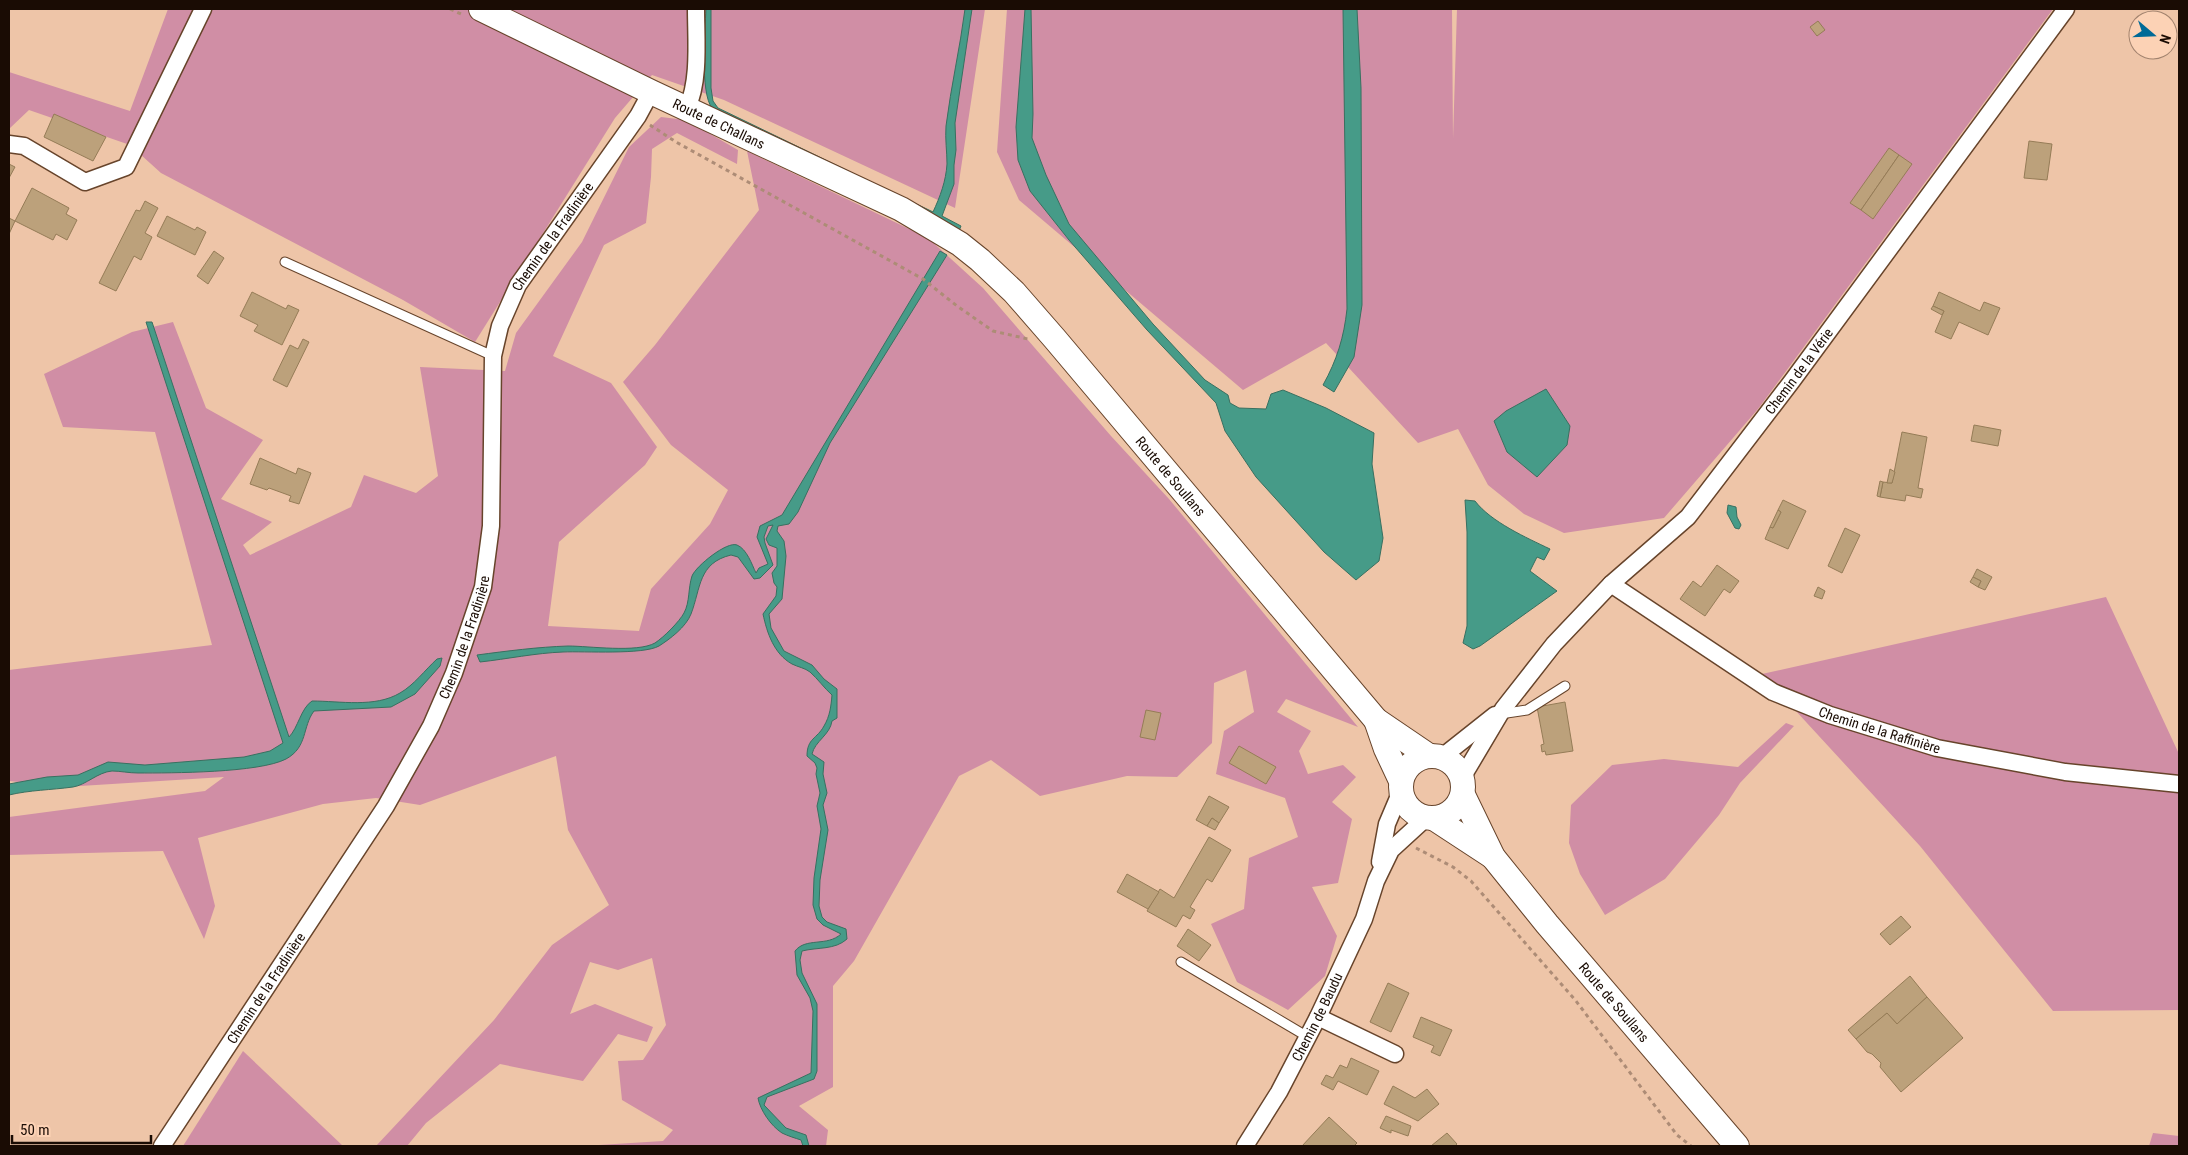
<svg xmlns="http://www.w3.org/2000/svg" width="2188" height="1155" viewBox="0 0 2188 1155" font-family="'Roboto Condensed',sans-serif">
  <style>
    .green { fill: #d08ea5 }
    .water { fill: #469b88; stroke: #397060 }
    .building { fill: #bca17b; stroke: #957c57 }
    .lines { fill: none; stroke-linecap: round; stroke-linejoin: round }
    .service-casing { stroke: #67442b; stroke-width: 11 }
    .minor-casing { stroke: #67442b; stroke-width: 19 }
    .secondary-casing { stroke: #67442b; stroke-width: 26 }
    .path { stroke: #ad8c76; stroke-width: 3; stroke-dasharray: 4 4; stroke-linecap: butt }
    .service { stroke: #fff; stroke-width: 9 }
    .minor { stroke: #fff; stroke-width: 16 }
    .secondary { stroke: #fff; stroke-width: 24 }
    .labels { text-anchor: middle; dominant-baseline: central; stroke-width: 4; stroke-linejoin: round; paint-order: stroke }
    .street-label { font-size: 14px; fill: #1a0c04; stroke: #fcd2b5 }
  </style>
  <rect width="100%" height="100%" fill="#eec5a8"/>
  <g class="green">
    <polygon points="168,9 985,9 955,208 724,100 652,75 615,118 475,342 403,300 161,173 130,145 29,110 9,129 9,72 130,111"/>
    <polygon points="1007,9 1452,9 1453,139 1457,9 2053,9 1758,409 1664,518 1564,533 1524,514 1488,485 1458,429 1418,443 1326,343 1243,390 1019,200 997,152"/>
    <polygon points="661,117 686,120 738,150 737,164 677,133 652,149 651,177 646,223 604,245 553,356 611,383 657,447 645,465 559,542 548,626 639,631 651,589 710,524 728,490 671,445 623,382 655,345 759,210 747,151 928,238 983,288 1111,436 1169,499 1358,727 1286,699 1277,712 1311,731 1299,751 1308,774 1343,765 1356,777 1332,802 1352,819 1338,883 1312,887 1337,936 1325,976 1288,1010 1237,982 1211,924 1244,909 1249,858 1298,837 1285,798 1216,774 1224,731 1254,712 1246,670 1214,683 1212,743 1177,777 1127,776 1040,796 991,760 959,776 854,961 833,986 833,1087 799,1106 828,1130 826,1146 583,1146 663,1141 673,1130 622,1100 618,1061 643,1060 666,1025 652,958 618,970 590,962 570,1014 595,1004 653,1027 647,1042 618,1034 583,1081 500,1064 426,1123 407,1146 376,1146 494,1020 552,945 609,905 568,830 556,756 420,805 376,798 323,804 198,838 215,906 204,939 163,851 9,855 9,817 205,791 224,777 64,787 9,781 9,670 212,645 155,432 63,427 44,374 132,332 173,322 206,408 263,440 221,499 272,522 243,545 250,555 351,507 364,475 416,493 438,476 420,367 505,371 516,333 582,242 629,147"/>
    <polygon points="2106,597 2179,754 2179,1010 2053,1011 1920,846 1762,674"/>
    <polygon points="1786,723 1794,726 1740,783 1719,815 1665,879 1605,915 1580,874 1569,843 1571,805 1612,765 1664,759 1738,767"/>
    <polygon points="243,1051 343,1146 183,1146"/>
    <polygon points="2153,1133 2179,1136 2179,1146 2149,1146"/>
  </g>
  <g class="water">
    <path d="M706,9H711V88L713,101L718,108L933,212C940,197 946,181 947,164C947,152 945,139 946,126C951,86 960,48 965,9H972L955,123L956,150L954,165V184L942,216L961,226L959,231L712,108C700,93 705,30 706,9Z"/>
    <polygon points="1025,9 1031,9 1033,114 1032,138 1046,175 1069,224 1153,324 1205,380 1228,395 1230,403 1239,408 1266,409 1271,394 1283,390 1326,408 1374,433 1372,464 1383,538 1379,561 1356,580 1324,552 1256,477 1225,431 1216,403 1147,330 1069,240 1030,191 1018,160 1016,127"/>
    <path d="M1343,9H1357L1361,88L1362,305L1354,357L1334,392L1323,385C1337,360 1344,337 1347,309Z"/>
    <path d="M940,251L947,255L830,443L798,512L789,524L778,526L777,531L784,541L786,556L782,599L769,614L771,628L784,651L812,665L824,679L837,689V718L832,721C830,735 815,741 812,754L824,762L823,774L827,793L823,805L828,830L820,880L819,906L822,917L827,922L846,929L847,939C835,950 818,947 802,951L800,960L802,973L817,1004V1071L814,1079L767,1097L764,1105L786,1128L806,1135L809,1146H803L801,1140C795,1138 788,1136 782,1133C771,1126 760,1110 758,1098L811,1073L813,1011L810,998L797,975L795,951C806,937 827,947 841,934L823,925L817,919L813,905L814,878L821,829L817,806L820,793L816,774L817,768L815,763L807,756C807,738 817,739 824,726C830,716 831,706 832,695C824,688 818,679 810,672C805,668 798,667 792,664C774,654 767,633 763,614L776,596L777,587L774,583L772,573L777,566V548L769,545L766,539L773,525L768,526L764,537L765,543L773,565L760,578L754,579L738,557L731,555C698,563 701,588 691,614C686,627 670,639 659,646C643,655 584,651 563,652C536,653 507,659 480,662L477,655C507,651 538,647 568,646C589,646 637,653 655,643C664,637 679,622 684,613C690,602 688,588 692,576C696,566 727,541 737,545C747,549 752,565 756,573L759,568L768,564L757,537L760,526L782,515Z"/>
    <path d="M146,322H152L289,737C298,728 301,708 312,701C340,701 375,708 400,693C414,685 425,670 437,659L442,658L440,666L415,694L391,707L314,711C302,727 308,747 286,759C259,773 171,773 138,773C129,773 120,771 112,771C98,772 86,785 73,787C51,790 30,790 9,795V784L47,777L78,775L108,762L145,765L244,757L270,751L283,743Z"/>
    <polygon points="1546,389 1570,426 1567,445 1537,477 1507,452 1494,421 1506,411"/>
    <path d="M1465,500L1475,501C1491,522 1527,538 1550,549L1544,560L1537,557L1530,571L1557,591L1480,646L1473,649L1463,643L1467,626V532Z"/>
    <polygon points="1728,505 1736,507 1737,517 1741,525 1739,529 1735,528 1727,513"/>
  </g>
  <g class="building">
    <polygon points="1818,21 1825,30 1817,36 1810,27"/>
    <polygon points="54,114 106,137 93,161 44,137"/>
    <polygon points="2029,141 2052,144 2047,180 2024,178"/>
    <polygon points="1889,148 1899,155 1861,210 1850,203"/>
    <polygon points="1899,155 1912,164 1873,219 1861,210"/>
    <polygon points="9,164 15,167 9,178"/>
    <polygon points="32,188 69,208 66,214 77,220 67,240 56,234 53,240 15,221"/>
    <polygon points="145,201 158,208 145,233 152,237 141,260 134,256 116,291 99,283 136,210 140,211"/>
    <polygon points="167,216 195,230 197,227 206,232 195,255 157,236"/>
    <polygon points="9,218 15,221 9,234"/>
    <polygon points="214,251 224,258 208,284 197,276"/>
    <polygon points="252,292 286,309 288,305 299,310 282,345 254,331 258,325 240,316"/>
    <polygon points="1939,292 1980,311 1984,302 2000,308 1988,335 1959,322 1951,339 1935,332 1944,311 1933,306"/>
    <polygon points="1933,306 1944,311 1942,315 1931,309"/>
    <polygon points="303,339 309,342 287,387 273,380 290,345 298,349"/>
    <polygon points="1974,425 2001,430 1998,446 1971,441"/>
    <polygon points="1902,432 1927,437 1918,488 1923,489 1921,498 1906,495 1905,501 1880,497 1883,482 1892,483"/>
    <polygon points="260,458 296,474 298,468 311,473 299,504 289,501 291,496 269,488 267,490 250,484"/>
    <polygon points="1890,469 1895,472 1892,483 1887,483"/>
    <polygon points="1880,481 1883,482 1880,497 1877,496"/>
    <polygon points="1783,500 1806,511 1788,549 1765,539 1770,527 1773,528 1781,512 1778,510"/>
    <polygon points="1778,510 1781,512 1773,528 1770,527"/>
    <polygon points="1845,528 1860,535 1842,573 1828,566"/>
    <polygon points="1717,565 1739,581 1730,593 1724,589 1705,616 1680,599 1693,581 1701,587"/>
    <polygon points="1977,569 1992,577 1985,590 1978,587 1981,581 1973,577"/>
    <polygon points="1973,577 1981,581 1978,587 1970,582"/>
    <polygon points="1818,587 1825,591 1822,599 1814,596"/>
    <polygon points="1565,702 1573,751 1546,755 1545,751 1542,752 1541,745 1544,744 1537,707"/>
    <polygon points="1146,710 1161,713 1155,740 1140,737"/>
    <polygon points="1239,746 1276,767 1266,784 1229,763"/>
    <polygon points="1209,796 1229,807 1219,823 1212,818 1207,826 1196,820"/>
    <polygon points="1212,818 1219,823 1215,830 1207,826"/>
    <polygon points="1209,837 1231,850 1212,882 1207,879 1190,907 1195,910 1190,919 1183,915 1176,927 1147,911 1160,889 1174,898"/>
    <polygon points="1127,874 1159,892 1148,909 1117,892"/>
    <polygon points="1901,916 1911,927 1890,945 1880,934"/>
    <polygon points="1188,929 1211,945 1199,961 1177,946"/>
    <polygon points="1910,976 1927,997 1897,1024 1887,1013 1856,1039 1848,1030"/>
    <polygon points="1388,983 1409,993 1391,1032 1370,1022"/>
    <polygon points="1927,997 1963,1038 1901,1092 1880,1067 1881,1063 1872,1054 1867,1052 1856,1039 1887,1013 1897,1024"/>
    <polygon points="1421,1017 1452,1030 1440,1056 1431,1052 1434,1046 1413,1037"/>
    <polygon points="1351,1058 1379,1071 1367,1095 1338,1081 1333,1090 1321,1084 1326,1075 1333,1078 1340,1065 1347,1068"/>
    <polygon points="1393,1086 1415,1098 1427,1089 1439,1104 1418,1121 1384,1104"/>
    <polygon points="1386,1116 1411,1126 1408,1136 1391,1130 1391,1133 1380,1128"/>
    <polygon points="1329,1117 1357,1143 1354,1146 1302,1146"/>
    <polygon points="1447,1133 1457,1144 1455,1146 1431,1146"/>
  </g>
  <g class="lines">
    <g class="service-casing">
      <g id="service">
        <polyline points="285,262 493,356"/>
        <polyline points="1500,714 1527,710 1565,686"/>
        <polyline points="1181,962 1308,1037"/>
      </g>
    </g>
    <g class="minor-casing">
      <g id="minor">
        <path d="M687,108C700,81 696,39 696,9"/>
        <polyline points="9,144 24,146 85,182 126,167 203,9"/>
        <path id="s1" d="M1611,584L1773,692L1830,715L1937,748L2065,772L2179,784"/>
        <polyline points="1442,757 1495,715"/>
        <path id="s2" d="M1462,778L1503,709L1554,644L1611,584L1688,517L1792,381L2066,9"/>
        <polyline points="1380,862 1387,824 1401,791"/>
        <polyline points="1318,1017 1395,1054"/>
        <path id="s3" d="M162,1146L386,806L431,726L454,673L483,587L491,526L493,356L500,326L518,285L638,116L651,92"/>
        <path id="s4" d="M1245,1146L1279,1092L1318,1017L1364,919L1376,881L1391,850L1426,818"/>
      </g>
    </g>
    <g class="secondary-casing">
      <g id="secondary">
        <path id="s5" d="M481,9L651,92L901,209L960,244L980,260L1014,292L1055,339L1376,720L1429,756"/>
        <polyline points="1376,720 1386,749 1401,781"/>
        <circle cx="1432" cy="787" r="31"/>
        <path id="s6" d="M1463,795L1493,857L1547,924L1737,1146"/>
        <polyline points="1435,819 1493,857"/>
      </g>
    </g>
    <g class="path">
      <polyline points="450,9 461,14"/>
      <polyline points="650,125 676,142 923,279 957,306 993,331 1028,339"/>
      <polyline points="1416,848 1453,867 1471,881 1576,1001 1677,1135 1691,1146"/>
    </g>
    <use href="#service" class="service"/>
    <use href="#minor" class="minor"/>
    <use href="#secondary" class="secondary"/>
  </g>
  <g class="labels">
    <g class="street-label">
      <text stroke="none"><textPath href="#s5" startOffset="264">Route de Challans</textPath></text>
      <text stroke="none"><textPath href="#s3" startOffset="1014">Chemin de la Fradinière</textPath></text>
      <text stroke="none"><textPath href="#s2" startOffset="531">Chemin de la Vérie</textPath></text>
      <text stroke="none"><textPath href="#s5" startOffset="848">Route de Soullans</textPath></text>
      <text stroke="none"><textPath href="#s3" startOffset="594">Chemin de la Fradinière</textPath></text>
      <text stroke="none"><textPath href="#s1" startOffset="308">Chemin de la Raffinière</textPath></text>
      <text stroke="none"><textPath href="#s3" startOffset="189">Chemin de la Fradinière</textPath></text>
      <text stroke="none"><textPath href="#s6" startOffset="258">Route de Soullans</textPath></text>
      <text stroke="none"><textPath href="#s4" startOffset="148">Chemin de Baudu</textPath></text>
    </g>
  </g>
  <rect width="2188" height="1155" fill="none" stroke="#1a0c04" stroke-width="20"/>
  <g transform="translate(2153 35) rotate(109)"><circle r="24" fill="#fcd2b5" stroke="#a2836e"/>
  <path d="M0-4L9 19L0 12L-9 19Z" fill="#006a97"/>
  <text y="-8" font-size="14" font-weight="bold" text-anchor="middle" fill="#1a0c04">N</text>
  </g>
  <path d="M12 1135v8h139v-8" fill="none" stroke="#1a0c04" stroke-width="2.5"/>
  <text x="20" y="1135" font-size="15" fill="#1a0c04" stroke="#fcd2b5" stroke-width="4" paint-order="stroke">50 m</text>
</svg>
